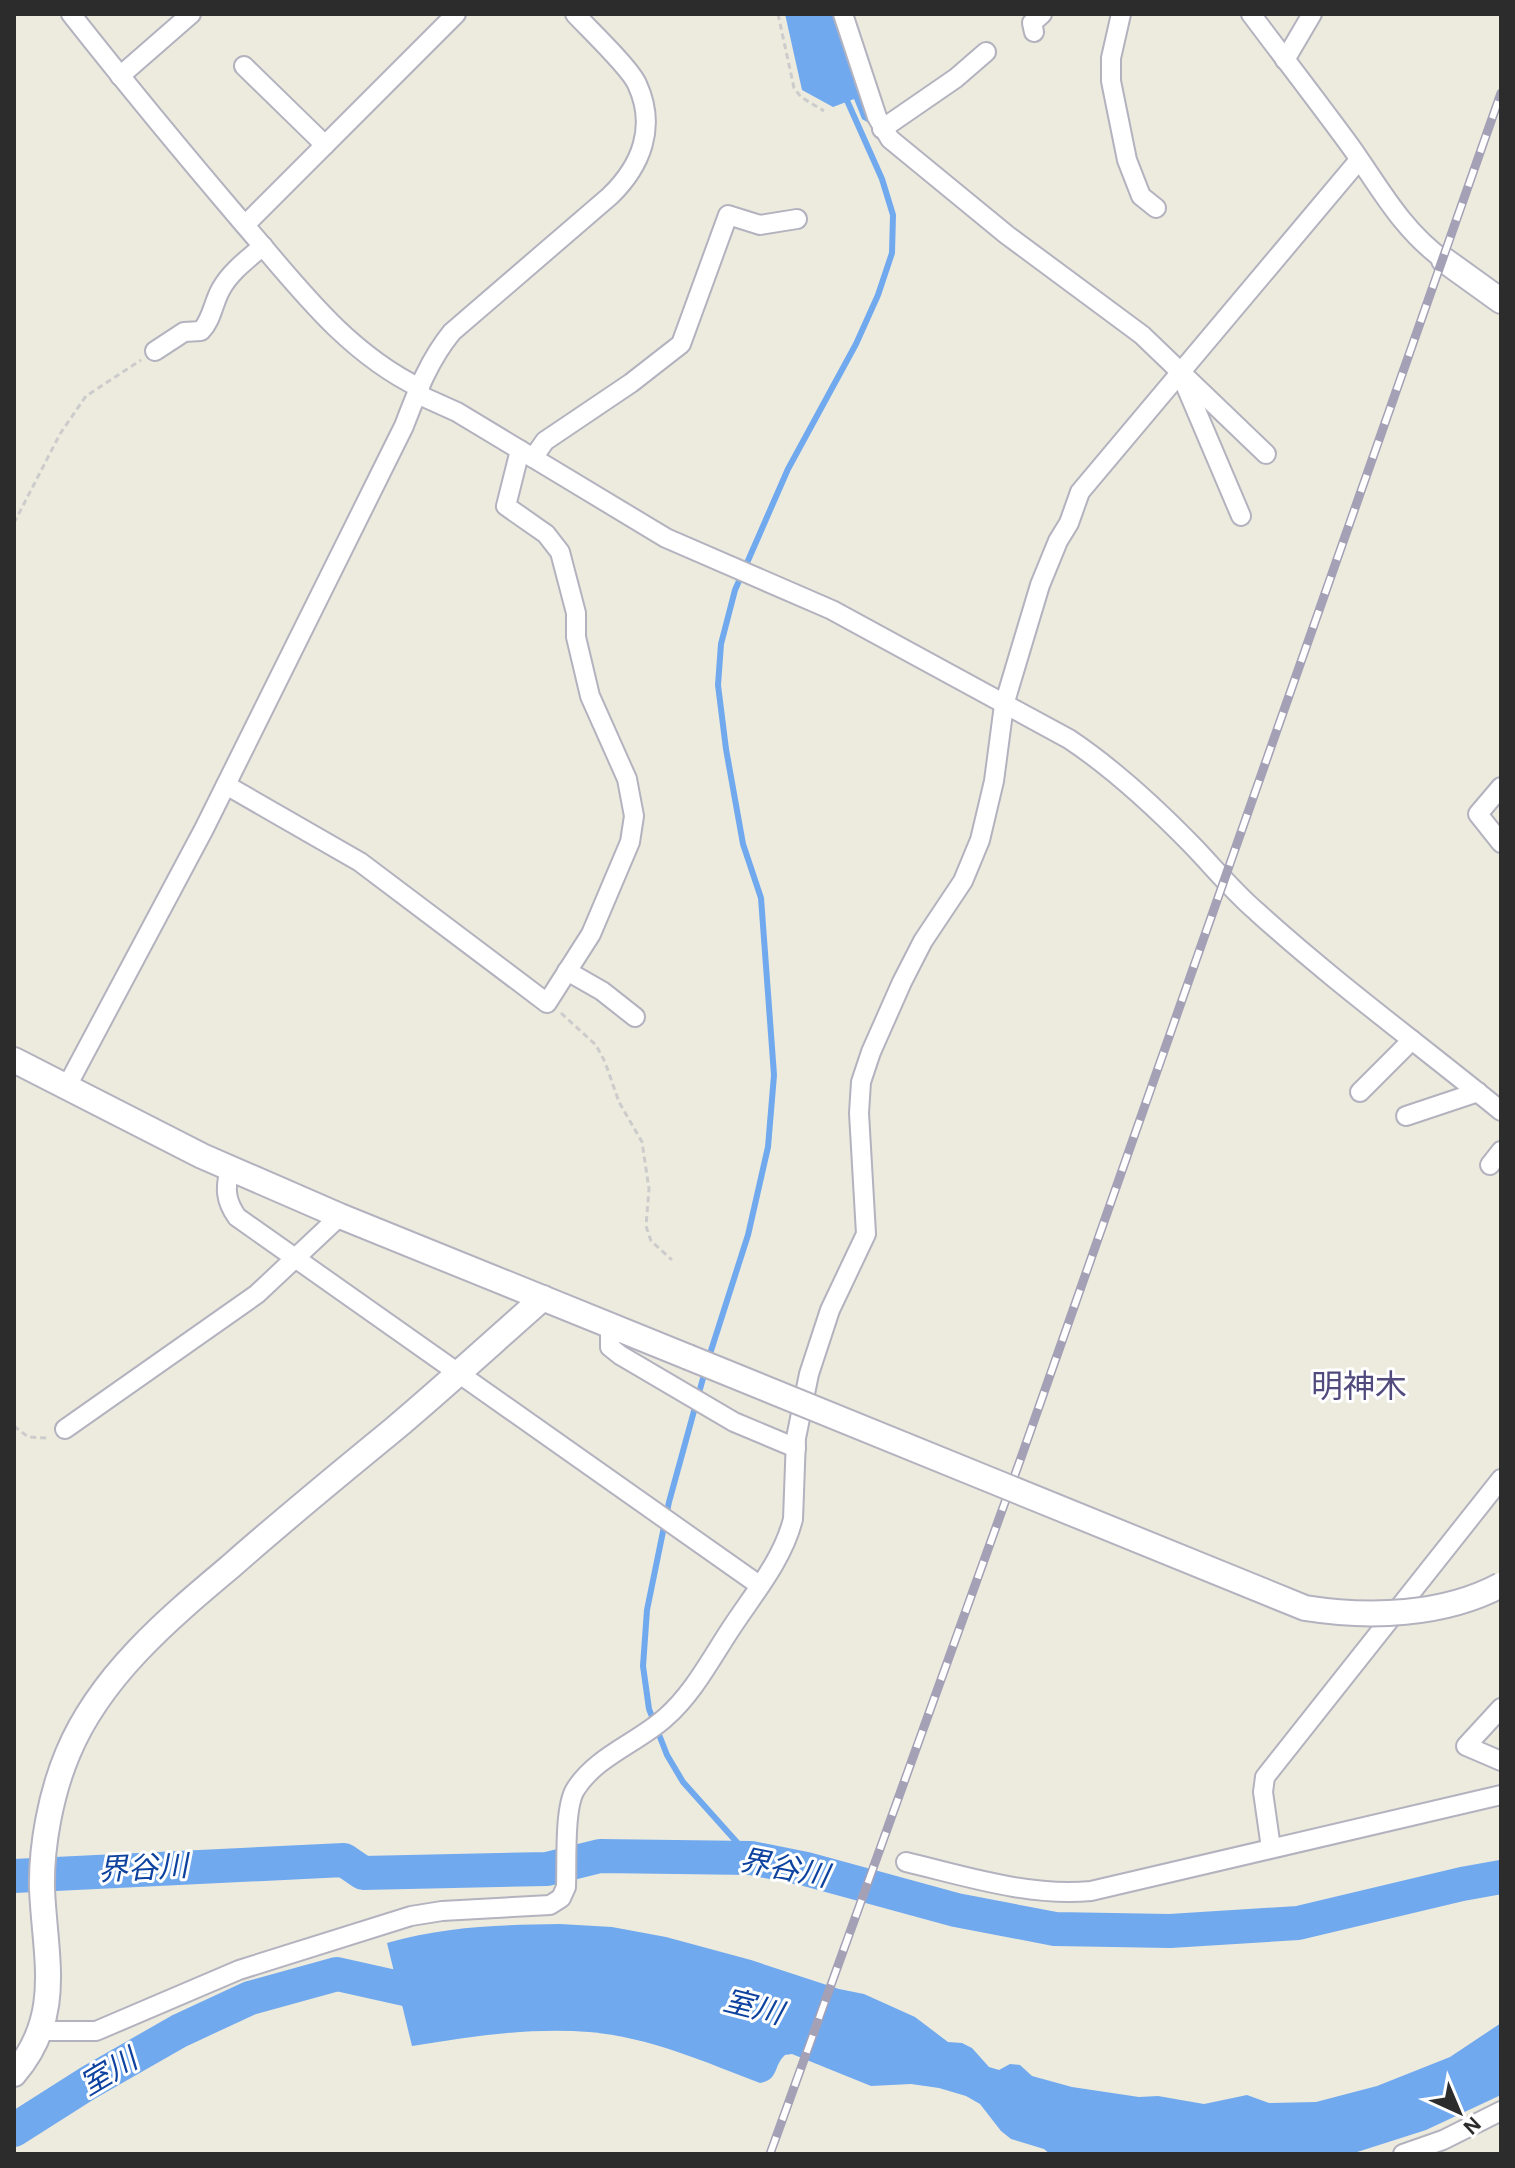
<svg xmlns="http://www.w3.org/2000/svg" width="1515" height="2168" viewBox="0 0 1515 2168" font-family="'Alegreya Sans','Noto Sans JP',sans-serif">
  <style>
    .water { fill: #71a9ef }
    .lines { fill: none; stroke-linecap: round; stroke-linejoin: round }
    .stream { stroke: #71a9ef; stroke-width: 6 }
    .river { stroke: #71a9ef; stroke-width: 34 }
    .street-casing { stroke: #b3b2bf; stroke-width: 22 }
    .secondary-casing { stroke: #b3b2bf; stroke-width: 28 }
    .path { stroke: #ccc; stroke-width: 3; stroke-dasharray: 6 4; stroke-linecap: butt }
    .street { stroke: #fff; stroke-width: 18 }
    .secondary { stroke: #fff; stroke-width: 24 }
    .rail-casing { stroke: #a4a1b6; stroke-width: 9 }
    .rail { stroke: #fff; stroke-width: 6; stroke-dasharray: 18; stroke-linecap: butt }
    .secondary-bridge-casing { stroke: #b3b2bf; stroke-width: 28; stroke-linecap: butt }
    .secondary-bridge { stroke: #fff; stroke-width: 24 }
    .labels { text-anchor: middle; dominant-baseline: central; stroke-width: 6; stroke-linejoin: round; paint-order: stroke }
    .water-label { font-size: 30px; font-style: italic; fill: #0d429f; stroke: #fff }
    .quarter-label { font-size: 32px; fill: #514b7d; stroke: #fff }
  </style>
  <rect width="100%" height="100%" fill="#edebde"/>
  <g class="water">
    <polygon points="785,14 833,14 857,90 870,121 869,123 862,119 854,99 833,107 802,90"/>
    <path d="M560,1924L612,1927L666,1937L751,1960L839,1989L864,1994L915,2017L948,2042L962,2043L972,2048L989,2067L999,2070L1010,2064L1020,2065L1032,2076L1072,2087L1139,2097L1158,2096L1204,2104L1247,2095L1269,2103L1316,2102L1377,2086L1450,2057L1501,2023V2095L1426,2130L1351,2154H1050L1044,2149L1011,2139L1001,2131L980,2104L966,2096L939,2088L911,2084L871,2086L792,2054L785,2055C773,2066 779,2080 760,2083C705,2062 649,2037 589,2032C530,2027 470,2037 412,2046L387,1943C447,1926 498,1925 560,1924Z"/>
  </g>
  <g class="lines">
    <g class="stream">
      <polyline points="708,1360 748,1235 768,1147 774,1075 761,898 743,844 726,749 718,685 721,644 735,590 750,556 788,469 856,344 878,295 892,253 893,215 882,179 845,96"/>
      <polyline points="705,1371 669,1502 647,1610 643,1666 649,1709 667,1755 683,1782 751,1858"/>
    </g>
    <g class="river">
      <polyline points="14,1876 344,1860 363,1873 547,1869 600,1856 751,1858 806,1869 956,1910 1055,1929 1170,1931 1298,1923 1462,1884 1501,1877"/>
      <polyline points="14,2130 88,2083 179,2031 250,1998 337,1974 431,1995 441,1994"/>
    </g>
    <g class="street-casing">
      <g id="street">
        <path d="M71,14C127,85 184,154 242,222C296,284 344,351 420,388"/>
        <polyline points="843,14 877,117 890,139 1007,235 1142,335 1266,454"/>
        <polyline points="1121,14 1111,58 1111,81 1127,160 1141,196 1156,208"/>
        <path d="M1251,14C1284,58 1318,102 1351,147C1380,188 1402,230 1444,260"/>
        <polyline points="1034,32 1032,23 1042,14"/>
        <polyline points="1285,60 1312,14"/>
        <polyline points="244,66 325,145"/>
        <polyline points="120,76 191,14"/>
        <polyline points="882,129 956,78 986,52"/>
        <polyline points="245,225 456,14"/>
        <path d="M155,351L184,332L201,331C212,320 213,303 221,289C231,271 248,259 263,246"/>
        <polyline points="1184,382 1241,516"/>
        <path d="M417,394L457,412L666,538L832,610L1069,739C1114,769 1155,807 1193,846C1214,868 1233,891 1256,911C1334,982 1419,1044 1501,1111"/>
        <polyline points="533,458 545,441 631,383 681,344 728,215 760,225 797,219"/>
        <polyline points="226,785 360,862 547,1003 591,934 630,842 634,816 627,779 590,696 576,637 576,613 560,552 546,534 506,506 520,450"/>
        <polyline points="1501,787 1478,814 1501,843"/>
        <polyline points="567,971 602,991 635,1017"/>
        <path d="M66,1088L204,829L404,426C417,392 429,360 452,332L610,196C641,166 657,127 637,84C630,68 589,29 575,14"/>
        <polyline points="1360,1092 1412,1040"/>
        <polyline points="1406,1116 1478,1092"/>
        <polyline points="1490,1165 1501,1151"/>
        <path d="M230,1168C225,1188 225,1200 237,1217L759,1585"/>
        <polyline points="610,1325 610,1347 620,1355 734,1422 796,1448"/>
        <polyline points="65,1429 257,1294 340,1216"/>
        <polyline points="1501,1708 1466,1746 1501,1761"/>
        <polyline points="1271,1848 1263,1792 1265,1777 1501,1479"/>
        <path d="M906,1862C965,1876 1029,1897 1091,1891L1501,1795"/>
        <path d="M41,2031H96L239,1970L411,1916L442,1911L550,1905L561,1898L566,1887C567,1863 564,1809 575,1790C595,1757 637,1743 665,1718C692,1695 711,1659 730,1630C752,1596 783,1560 793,1519L796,1438L809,1374L830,1310L866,1234L859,1113L861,1082L871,1052L902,982L923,941L963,881L980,840L994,781L1004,705L1040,585L1058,541L1069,523L1080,492L1359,160"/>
        <polyline points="1403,2154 1443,2140 1501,2111"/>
      </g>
    </g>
    <g class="secondary-casing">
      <g id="secondary">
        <polyline points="1444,260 1501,301"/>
        <polyline points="14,1060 202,1156 340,1216 688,1357"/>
        <path d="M14,2074C64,2016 45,1958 42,1889C41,1846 51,1793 68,1753C100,1676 168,1619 230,1567C283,1520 338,1475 393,1430C444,1387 493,1342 543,1298"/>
      </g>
    </g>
    <g class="path">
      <polyline points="778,14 794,88 801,97 824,111"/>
      <polyline points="14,523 60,434 86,396 141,360"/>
      <polyline points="561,1013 596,1045 605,1062 619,1102 642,1142 649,1189 646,1226 651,1241 672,1260"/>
      <polyline points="14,1426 28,1437 47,1438"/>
    </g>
    <use href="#street" class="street"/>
    <use href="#secondary" class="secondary"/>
    <g class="rail-casing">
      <polyline id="rail" points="770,2154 1022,1455 1501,93"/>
    </g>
    <use href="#rail" class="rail"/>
    <g class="secondary-bridge-casing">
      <path id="secondary-bridge" d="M688,1357L1305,1608C1369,1618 1443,1616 1501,1585"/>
    </g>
    <use href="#secondary-bridge" class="secondary-bridge"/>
  </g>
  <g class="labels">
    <g class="water-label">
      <text transform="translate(143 1869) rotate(-3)">界谷川</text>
      <text transform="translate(784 1869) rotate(11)">界谷川</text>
      <text transform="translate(753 2008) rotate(14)">室川</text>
      <text transform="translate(109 2073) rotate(-31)">室川</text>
    </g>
    <g class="quarter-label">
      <text x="1359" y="1387">明神木</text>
    </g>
  </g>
  <rect width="1515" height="2168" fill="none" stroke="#2c2c2c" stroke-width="32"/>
  <g transform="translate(1459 2112) rotate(136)" stroke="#ffffff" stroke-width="6" paint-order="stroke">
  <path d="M0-6L14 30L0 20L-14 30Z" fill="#2c2c2c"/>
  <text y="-12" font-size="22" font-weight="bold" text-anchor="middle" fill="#2c2c2c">N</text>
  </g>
</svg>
